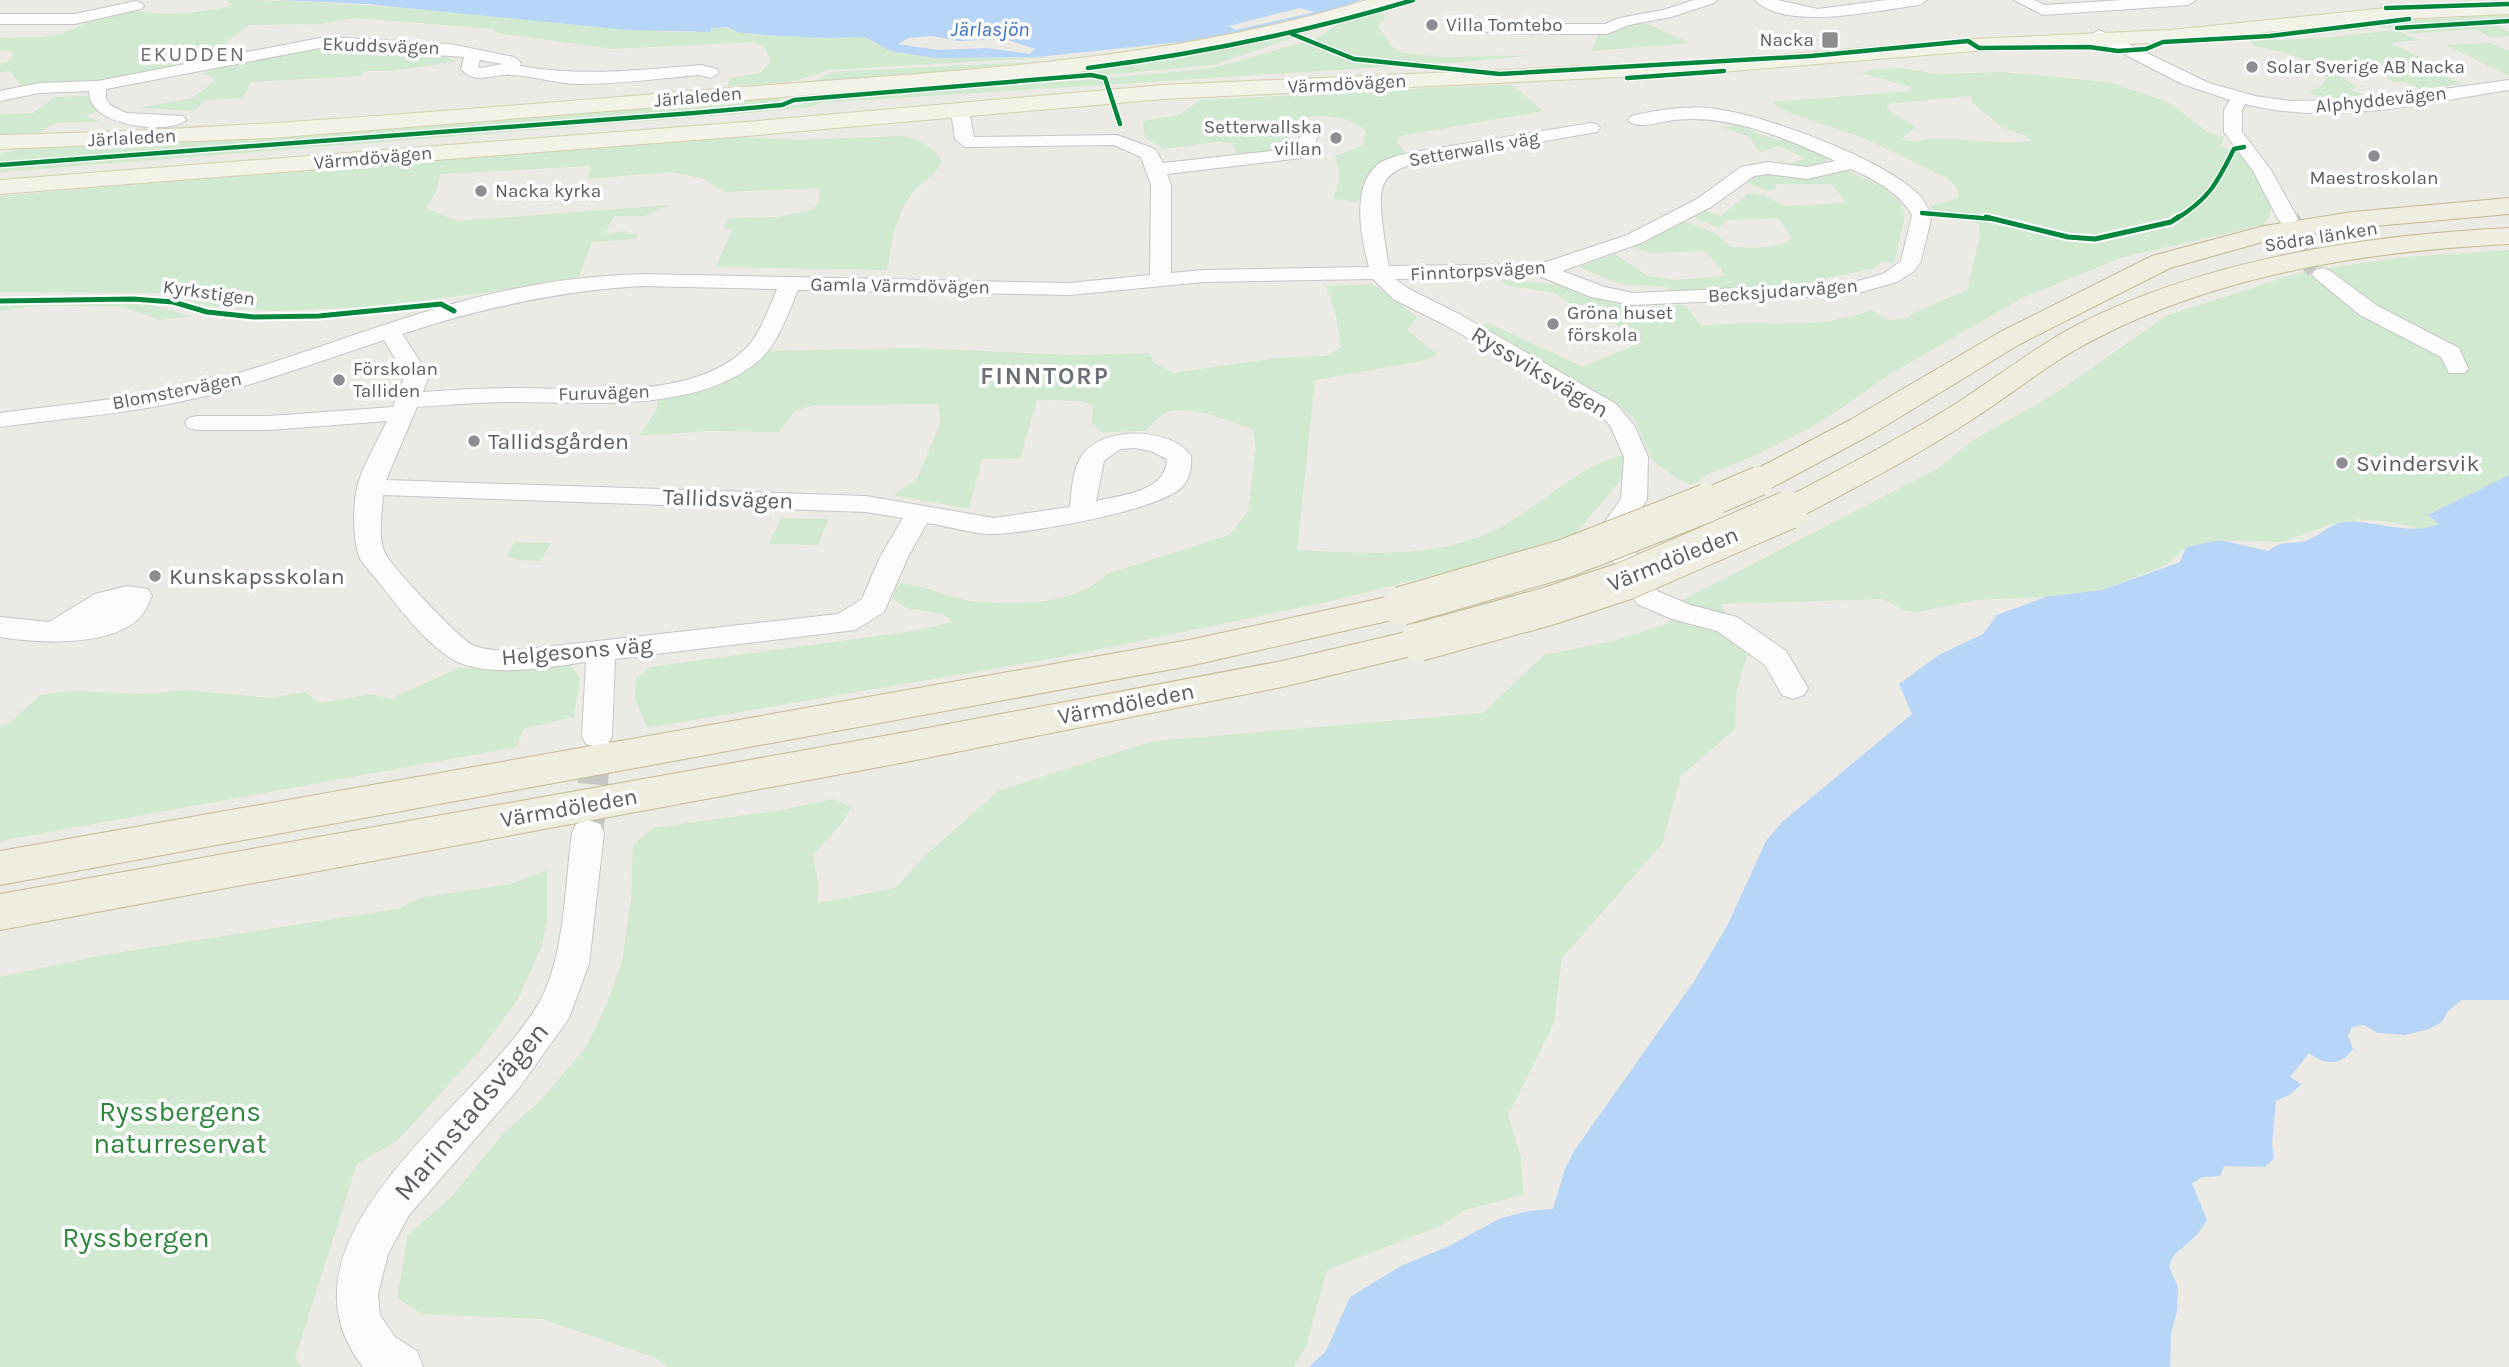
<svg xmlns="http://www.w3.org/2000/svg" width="2509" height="1367" viewBox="0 0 2509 1367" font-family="Karla,sans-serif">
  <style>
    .green { fill: #d1e9d0; fill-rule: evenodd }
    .water { fill: #b7d5f7 }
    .pier { fill: #ebeae4 }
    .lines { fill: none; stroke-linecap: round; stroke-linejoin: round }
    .minor-tunnel-far1 { stroke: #c7c7c4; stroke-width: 23; stroke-dasharray: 23 11; stroke-linecap: butt }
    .minor-tunnel { stroke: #c7c7c4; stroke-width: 30; stroke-dasharray: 30 15; stroke-linecap: butt }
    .minor-casing { stroke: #c7c6c6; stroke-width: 2 }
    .major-casing { stroke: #d5cfb0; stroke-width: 2 }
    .highway-casing { stroke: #c3b992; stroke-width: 2 }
    .minor { fill: #fcfcfb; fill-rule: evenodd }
    .major { fill: #f2f2e7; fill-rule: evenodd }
    .highway { fill: #eeede0; fill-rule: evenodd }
    .highway-bridge-far1-casing { stroke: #c3b992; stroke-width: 31; stroke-linecap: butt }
    .highway-bridge-casing { stroke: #c3b992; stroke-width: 40; stroke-linecap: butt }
    .highway-bridge-far1 { stroke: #eeede0; stroke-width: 29 }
    .highway-bridge { stroke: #eeede0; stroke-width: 38 }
    .cycleway-far1-casing { stroke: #fff; stroke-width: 7 }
    .cycleway-casing { stroke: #fff; stroke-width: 9 }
    .cycleway-far1 { stroke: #00873e; stroke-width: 4.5 }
    .cycleway { stroke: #00873e; stroke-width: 5 }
    .poi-dot { fill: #8d8e91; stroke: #fff; stroke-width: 2.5 }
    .labels { text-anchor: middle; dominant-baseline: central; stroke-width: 7; stroke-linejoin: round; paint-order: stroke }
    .far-poi-label { font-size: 19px; fill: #5a5d64; stroke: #fff; text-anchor: start }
    .far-street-label { font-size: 19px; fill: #5a5d64; stroke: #fff }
    .far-water-label { font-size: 21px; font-style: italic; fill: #3a71cc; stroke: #fff }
    .far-neighbourhood-label { font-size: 21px; letter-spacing: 2px; fill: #6b6f76; stroke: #fff }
    .street-label { font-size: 23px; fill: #5a5d64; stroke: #fff }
    .poi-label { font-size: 23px; fill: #5a5d64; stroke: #fff; text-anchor: start }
    .far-district-label { font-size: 24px; font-weight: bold; letter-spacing: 2px; fill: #6b6f76; stroke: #fff }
    .near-park-label { font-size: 28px; fill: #2e873c; stroke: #fff }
    .near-street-label { font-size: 28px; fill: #5a5d64; stroke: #fff }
  </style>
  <rect width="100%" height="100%" fill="#ebeae4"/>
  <g class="green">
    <path d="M226,0C376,0 525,21 674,32L711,31L712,28C726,25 739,33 754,34C791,37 828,38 865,37L872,42L976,58L1059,57L826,70C797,85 761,84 728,86L730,78L760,73L771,61L764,47L754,42L613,49L498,33L493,29L357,18L319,24L249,25L225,43L236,55C165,72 94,85 21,86L10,71L0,72V63H6L13,57L12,51H0V38C19,37 41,39 59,34C79,28 95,17 115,13C134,9 150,14 169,14C189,14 208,10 228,7L231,4Z"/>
    <polygon points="1378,13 1384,13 1384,20 1378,26 1391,46 1403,53 1444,57 1536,55 1461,62 820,103 810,107 738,114 0,172 0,168 22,164 799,105 810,100 1098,79 1213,68 1304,42 1323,35 1335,25"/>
    <polygon points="2509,15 2509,20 2383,28 2369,26 2371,29 2267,38 2410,20"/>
    <polygon points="1638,20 1690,43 1592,51 1598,35"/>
    <polygon points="2509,22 2509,24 2496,25 2509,32 2509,36 2490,37 2475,29 2410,34 2400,29"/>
    <path d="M2396,30L2419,40L2390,43L2437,65L2427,68L2463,84L2420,89L2405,82H2393L2371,67H2328L2358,88L2348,89L2372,98L2330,103L2309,92L2321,86L2326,79C2322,59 2273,50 2255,46L2250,41L2321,38Z"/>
    <polygon points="1270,31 1068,62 817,82 823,76 834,72 1067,60"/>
    <path d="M1310,32L1213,65L1106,75L1096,74L888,91L875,89C1021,77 1166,64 1310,32Z"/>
    <polygon points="2490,43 2509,51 2509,76 2446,45"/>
    <polygon points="332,46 445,55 456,62 388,71 364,71 361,76 251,82 243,98 205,100 195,111 139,108 192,98 215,81 212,77 204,74 208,70 274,55"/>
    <path d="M1901,68L1937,74L2003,72L2107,82L2157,98L2173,105L2207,132L2224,137L2221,146L2250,159L2272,203L2269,217L2263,225L2123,257L2020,299L1887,376L1842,408L1806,430L1756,455L1707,475L1692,485L1676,478L1652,460L1634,419L1617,404L1475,326L1488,323L1583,367L1642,342L1584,304L1574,307L1555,293L1505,285L1501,280L1564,285L1611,300L1645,306L1685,305L1701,326C1758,319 1817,332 1871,310L1889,320L1908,318L1911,314L1967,290L1980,236L1979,224L1970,219L1934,215L1931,206L1958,198L1957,188L1947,178L1866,139L1782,110L1772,102L1910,91L1911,87L1861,73L1870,70ZM1971,96L1972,102L2003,128L2027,136L2032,141C2001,145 1970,139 1938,139C1924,138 1914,144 1901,139L1916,127L1888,110L1887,104Z"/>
    <path d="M1511,84L1543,111L1400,136L1397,141L1406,154L1369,176L1358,202L1333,199L1340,176L1335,156L1362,146L1366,131C1350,116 1321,113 1299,119L1283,150L1237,155L1232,143L1217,142L1164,149L1145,138L1143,121L1179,115L1200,100Z"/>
    <path d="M87,96L99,111L85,115L100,122C78,124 55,116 38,135L0,134V114L33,113L55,97Z"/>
    <polygon points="784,96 777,102 724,109 0,162 0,153 27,149 332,132"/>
    <polygon points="1734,125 1752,127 1749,130 1779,141 1784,139 1826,157 1829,160 1798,169 1786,165 1806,158 1778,146 1760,153 1749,137 1724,128"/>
    <path d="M901,136C918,138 934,147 942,162C935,176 920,183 911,195C894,217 892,244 887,270L716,267L732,230L723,228L729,218L776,217L812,210L819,201V188L725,192L702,178L670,172L588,179L591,166L440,174L436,192L426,208L457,221L668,205L645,216H614L605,234L626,231L625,234L639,233L634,239L592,242L579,277L491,292L370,307L274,311L209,306L157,293L0,292V196L250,174L735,137L798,140Z"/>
    <path d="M1844,169L1883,187L1899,201L1905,215L1894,264L1882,261L1875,268L1828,278L1825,285L1671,292L1667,287L1620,284L1578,267L1615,254L1648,276L1675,280L1724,276L1720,267L1705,251L1651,253L1632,247L1685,222L1715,233L1731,247C1749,247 1778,251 1792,238L1778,218L1728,220L1718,228L1694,218L1705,211L1721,216L1749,193L1764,195L1784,206L1846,203L1832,184H1777L1775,190L1769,191L1746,182V178L1752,174Z"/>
    <polygon points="2509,250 2509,475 2428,516 2439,524 2424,530 2391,522 2355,519 2359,522 2332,524 2282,542 2220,540 2186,547 2166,565 2102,590 2045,597 1976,600 1918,612 1903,610 1883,599 1721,604 1747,656 1736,693 1735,729 1681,776 1662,844 1562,958 1554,1023 1508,1116 1521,1158 1523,1195 1465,1210 1440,1226 1327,1270 1306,1346 1294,1367 668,1367 656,1358 542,1319 422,1314 397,1298 408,1235 452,1196 502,1135 541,1100 586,1047 606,1006 622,962 631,898 633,845 653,828 782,810 833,799 851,807 842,823 813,855 818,884 818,903 895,888 927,854 998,791 1153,741 1483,713 1544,655 1612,641 1667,624 1679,602 1937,469 1973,440 2053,395 2166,316 2301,272 2405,257"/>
    <path d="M1371,284L1385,291L1417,317L1407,330L1438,355L1422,361L1315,380L1297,550C1366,553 1443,561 1506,524C1546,501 1579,465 1625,455L1624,476L1575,534L1470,566L1323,603L1067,656L647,728L635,698L636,678L650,667L914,631L952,622L943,614L907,608L892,599L898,583C924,584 946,598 972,601C1015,606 1076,605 1107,574L1229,535L1248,512L1256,448L1253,429C1230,422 1202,409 1177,410C1164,410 1154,421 1146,431L1101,432L1092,422L1093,406L1082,401L1037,400L1020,458L982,459L969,509L893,495L917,479L941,421L938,404L813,405L795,411L779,432L708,431L639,436L657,409V398C694,388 741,382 766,351L912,348L1073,355L1149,353L1154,363L1173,373L1275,358L1326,356L1341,348L1336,315L1326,286Z"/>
    <polygon points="112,301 139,302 191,316 160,320 119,306 34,306 0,311 0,302"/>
    <polygon points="781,518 828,519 829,519 818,545 769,544"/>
    <polygon points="515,542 551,543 541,561 519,560 506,556"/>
    <polygon points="570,663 580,679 574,717 524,729 517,747 0,841 0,725 10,723 40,695 71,691 144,694 185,690 269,698 305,692 320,703 371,694 390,699 459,668 500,670"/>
    <polygon points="547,870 547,921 541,948 518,999 481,1049 397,1141 357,1164 295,1358 302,1367 0,1367 0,977 103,955 397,909 423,897 511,884"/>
  </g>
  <g class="water">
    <polygon points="279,0 1361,0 1334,10 1266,26 1191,41 1037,57 935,58 891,51 865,37 828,38 763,35 738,32 727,27 712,28 710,32 629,30 366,4"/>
    <path d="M2509,475V1000H2462L2448,1011L2442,1022L2429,1029L2405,1035L2378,1033L2364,1025L2352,1027L2348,1036L2353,1049C2340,1067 2325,1065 2309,1053L2290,1077L2301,1084L2291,1094L2276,1101L2272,1144L2274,1158L2265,1167L2224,1166L2220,1176L2203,1177L2192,1183L2207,1220L2197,1235L2173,1256L2169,1266L2178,1288L2177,1311L2171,1334L2170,1367H1309L1326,1351L1350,1297L1401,1266L1449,1246L1501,1218L1529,1211L1553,1209L1565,1169L1574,1151L1695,980L1728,924L1766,841L1782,822L1912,714L1899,684L1939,655L1983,634L1997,615L2045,597L2102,590L2180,562L2186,547L2220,540L2268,551C2285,540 2286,545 2304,541C2325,535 2329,519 2359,522C2385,524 2414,535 2439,524L2428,515Z"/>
  </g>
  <g class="pier">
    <polygon points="1300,8 1315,12 1235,30 1229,26"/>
    <polygon points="932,36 959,41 1005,39 1035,49 1030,54 986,48 938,50 898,44 909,38"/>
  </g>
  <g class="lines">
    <polyline class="minor-tunnel-far1" points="2288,219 2311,261 2322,274"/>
    <polyline class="minor-tunnel" points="589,829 597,736"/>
    <g class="minor-casing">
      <g id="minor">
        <polygon points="1694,0 1717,0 1714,3 1671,17 1629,25 1607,34 1522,34 1459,30 1451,25 1459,20 1522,24 1605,24 1619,18 1663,10"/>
        <path d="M1755,0H1777L1818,9L1886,0H1927L1919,5C1879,10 1786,32 1755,0Z"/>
        <polygon points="2014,0 2034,0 2045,5 2122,0 2196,0 2188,5 2043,15"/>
        <polygon points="136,1 141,3 144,6 141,9 75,24 0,24 0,14 75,14"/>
        <path d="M2099,30L2209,83L2255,96L2290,101L2364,100L2509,80V90C2424,103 2330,126 2245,104L2242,110V132L2271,170L2298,219L2295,223H2281L2278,219L2253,171L2224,132V110L2230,100L2182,84L2093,38L2091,35Z"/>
        <path d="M325,37L450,44L514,57L521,63L520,66C581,77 640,70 701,65L717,69L719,73L711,78L700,75C661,78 621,84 581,84C557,84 535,76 511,75C494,73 475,86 461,69L464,57L325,47L106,89V99L110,105L126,113L183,116L186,120C174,134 88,129 89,91L39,93L0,101V91L39,83L98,81ZM480,60L503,64L480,68L478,67Z"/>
        <path d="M960,106L969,111L974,137L1117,135L1155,149L1163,163L1291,149L1296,147L1306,122H1318L1321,126L1313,150L1301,158L1167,174L1171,185V273L1204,270L1369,267C1361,237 1351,188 1377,165C1387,157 1402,155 1414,152L1591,123L1597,124L1600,128L1597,132L1414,164C1376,173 1379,195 1383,228C1385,241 1386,254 1389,266L1540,264L1627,235L1697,199L1741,167L1768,162L1807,167L1835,161C1786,138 1730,114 1674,120C1662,121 1637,131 1628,120L1631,116C1657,110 1689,105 1716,109C1765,115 1887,160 1921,197C1925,202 1928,209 1932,215L1921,261L1914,271L1897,282L1851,295L1633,305L1591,297L1539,276L1395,279L1409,289L1461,315L1616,404L1634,425L1648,457L1647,500L1630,523L1637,555L1657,591L1691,605L1737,617L1786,651L1808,688L1804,695L1793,699L1782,695L1765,665L1717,631L1672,619L1637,604L1609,555L1604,523L1621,499L1624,457L1611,427L1600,414L1445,325L1393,299L1373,279L1204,282L1069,295L798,290C787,315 778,346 756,363C693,413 589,402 513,402C481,402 449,405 417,407L386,480L866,496L994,518L1070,507C1072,489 1072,469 1083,454C1104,426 1171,427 1191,456C1192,467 1190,478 1183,486C1160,511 1033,532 996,534C975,535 949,526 927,523L908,557L884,612L855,630L615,659L612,736L608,744L597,747L586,744L582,736L586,662C548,667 481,680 449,657C415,634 389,593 362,562C352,547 353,505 357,487C363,465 377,442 387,421L269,430H197L188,428L185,423L188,418L197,416H269L393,407L405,375L384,340C323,360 263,383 201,397C135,413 67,418 0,427V413C72,403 145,398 215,380C322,350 425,304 535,285C571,278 605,276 641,274L1069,283L1150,275L1151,185L1141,157L1114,145L965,147L955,139L951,111ZM1851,169C1874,179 1900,193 1912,215L1901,261L1883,274L1850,283L1633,293L1605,287L1562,271L1641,243L1711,207L1754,176L1768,174L1807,179ZM641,286L777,289C768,310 760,335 744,350C690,401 583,388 515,388C484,388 454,390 423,392L429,375L402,334C481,308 558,291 641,286ZM1135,448L1151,451L1167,459C1166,492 1122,495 1096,501L1104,461L1120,449ZM383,495L866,512L903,518L880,557L862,599L838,614L527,649C510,649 488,653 473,645C459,639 394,569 386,555C377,539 382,513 383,495Z"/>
        <polygon points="2322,268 2329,270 2376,305 2459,348 2468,368 2465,373 2449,373 2441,357 2360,315 2315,278 2312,274 2315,270"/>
        <path d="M127,586L148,589L152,596C149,602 146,610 142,615C115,648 37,643 0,637V617L49,622L95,594Z"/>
        <path d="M588,820L600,824L604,833L589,964L569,1018L519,1088L409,1215L388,1254L378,1294L380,1315L395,1337L417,1351L423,1367H363C261,1236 486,1102 541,999C565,954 565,883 572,833L576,824Z"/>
      </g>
    </g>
    <g class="major-casing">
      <g id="major">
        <path d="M1367,0H1398L1395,4L1316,29L1227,49L1059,75L271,138L0,149V135C240,130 479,108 718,89C939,71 1153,65 1367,0Z"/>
        <polygon points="2509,2 2509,14 2396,19 2170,42 1974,51 1721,72 1163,99 746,136 0,194 0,180 746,122 1163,85 1721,60 1974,39 2170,30 2396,7"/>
      </g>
    </g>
    <g class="highway-casing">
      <g id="highway">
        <polygon points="2509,198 2509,214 2352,228 2266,241 2170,268 2020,344 1872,434 1771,488 1759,491 1747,488 1743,481 1747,474 1850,420 2000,332 2152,256 2264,226 2352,212"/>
        <path d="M2509,228V244C2370,251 2225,273 2099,337C2056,358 2019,389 1979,415C1922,453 1861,485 1800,517L1788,520L1776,517L1771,510L1776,503C1837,471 1899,439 1957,403C1997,377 2035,347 2077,325C2207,259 2365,235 2509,228Z"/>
        <polygon points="1401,594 1414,597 1419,606 1414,615 1189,666 0,885 0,851 1189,640"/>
        <polygon points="1419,629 1432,633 1438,642 1432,651 1282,687 906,762 0,930 0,894 906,732 1282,661"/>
      </g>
    </g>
    <use href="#minor" class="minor"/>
    <use href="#major" class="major"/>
    <use href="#highway" class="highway"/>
    <g class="highway-bridge-far1-casing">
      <polyline id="highway-bridge-far1" points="1703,505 1759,481"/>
    </g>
    <g class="highway-bridge-casing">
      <g id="highway-bridge">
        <polyline points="1401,606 1566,558 1707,503"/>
        <polyline points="1419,642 1549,606 1625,581 1788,510"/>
      </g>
    </g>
    <use href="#highway-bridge-far1" class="highway-bridge-far1"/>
    <use href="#highway-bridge" class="highway-bridge"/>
    <g class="cycleway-far1-casing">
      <g id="cycleway-far1">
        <polyline points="2386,8 2509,4"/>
        <polyline points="2397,28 2509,21"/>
        <polyline points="1292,34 1354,59 1500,74 1811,56 1968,41 1979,48 2089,47 2118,51 2146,49 2163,42 2270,36 2409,19"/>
        <path d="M1088,68C1199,54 1306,32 1413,0"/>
        <polyline points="1627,78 1724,71"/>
        <polyline points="0,165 694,113 782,105 794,100 1091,75 1105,78 1120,124"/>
        <polyline points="1922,213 1993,219"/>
        <path d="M2176,219C2209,199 2217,183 2234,149L2244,147"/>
      </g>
    </g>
    <g class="cycleway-casing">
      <g id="cycleway">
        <polyline points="1986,217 2068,237 2095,239 2171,222 2178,217"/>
        <polyline points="0,301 133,299 173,302 207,312 254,317 319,316 441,304 454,311"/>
      </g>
    </g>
    <use href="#cycleway-far1" class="cycleway-far1"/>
    <use href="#cycleway" class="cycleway"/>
  </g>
  <g class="poi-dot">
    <circle cx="1432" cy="25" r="7"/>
    <rect x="1821" y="31" width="18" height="18" rx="3.5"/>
    <circle cx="2252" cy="67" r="7"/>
    <circle cx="1336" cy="138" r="7"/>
    <circle cx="2374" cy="156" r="7"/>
    <circle cx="481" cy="191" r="7"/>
    <circle cx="1553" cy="324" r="7"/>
    <circle cx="339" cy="380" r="7"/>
    <circle cx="474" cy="441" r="7"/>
    <circle cx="2342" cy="463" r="7"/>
    <circle cx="155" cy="576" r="7"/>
  </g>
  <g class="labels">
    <g class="far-poi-label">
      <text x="1446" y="25">Villa Tomtebo</text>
      <text x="1814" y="40" text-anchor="end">Nacka</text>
      <text x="2266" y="67">Solar Sverige AB Nacka</text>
      <text x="1322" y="127" text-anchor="end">Setterwallska<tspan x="1322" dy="22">villan</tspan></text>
      <text x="2374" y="178" text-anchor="middle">Maestroskolan</text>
      <text x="495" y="191">Nacka kyrka</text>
      <text x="1567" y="313">Gröna huset<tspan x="1567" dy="22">förskola</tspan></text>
      <text x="353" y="369">Förskolan<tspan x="353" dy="22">Talliden</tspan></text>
    </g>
    <g class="far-street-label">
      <text transform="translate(381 46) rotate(2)">Ekuddsvägen</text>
      <text transform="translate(1347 84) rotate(-3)">Värmdövägen</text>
      <text transform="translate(698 97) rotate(-5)">Järlaleden</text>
      <text transform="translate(2381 100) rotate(-6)">Alphyddevägen</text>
      <text transform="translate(132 138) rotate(-3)">Järlaleden</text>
      <text transform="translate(1474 149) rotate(-10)">Setterwalls väg</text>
      <text transform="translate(373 158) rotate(-5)">Värmdövägen</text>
      <text transform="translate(2321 237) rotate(-9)">Södra länken</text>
      <text transform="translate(1478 271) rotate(-3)">Finntorpsvägen</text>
      <text transform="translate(900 286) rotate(1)">Gamla Värmdövägen</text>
      <text transform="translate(1783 291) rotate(-4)">Becksjudarvägen</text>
      <text transform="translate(209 293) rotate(8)">Kyrkstigen</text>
      <text transform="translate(177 391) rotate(-11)">Blomstervägen</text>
      <text transform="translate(604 393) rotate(-2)">Furuvägen</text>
    </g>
    <g class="far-water-label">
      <text x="990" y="29">Järlasjön</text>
    </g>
    <g class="far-neighbourhood-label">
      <text x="193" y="54">EKUDDEN</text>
    </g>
    <g class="street-label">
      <text transform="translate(1540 372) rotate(31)">Ryssviksvägen</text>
      <text transform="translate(728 499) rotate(2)">Tallidsvägen</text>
      <text transform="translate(1673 559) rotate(-22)">Värmdöleden</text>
      <text transform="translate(577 651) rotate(-5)">Helgesons väg</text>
      <text transform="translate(1126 704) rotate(-11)">Värmdöleden</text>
      <text transform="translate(569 808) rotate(-10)">Värmdöleden</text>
    </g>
    <g class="poi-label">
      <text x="488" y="441">Tallidsgården</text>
      <text x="2356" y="463">Svindersvik</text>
      <text x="169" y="576">Kunskapsskolan</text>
    </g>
    <g class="far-district-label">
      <text x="1045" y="376">FINNTORP</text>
    </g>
    <g class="near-park-label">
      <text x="180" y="1111">Ryssbergens<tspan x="180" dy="32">naturreservat</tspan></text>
      <text x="136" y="1237">Ryssbergen</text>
    </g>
    <g class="near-street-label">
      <text transform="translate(471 1111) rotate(-50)">Marinstadsvägen</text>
    </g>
  </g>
</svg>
